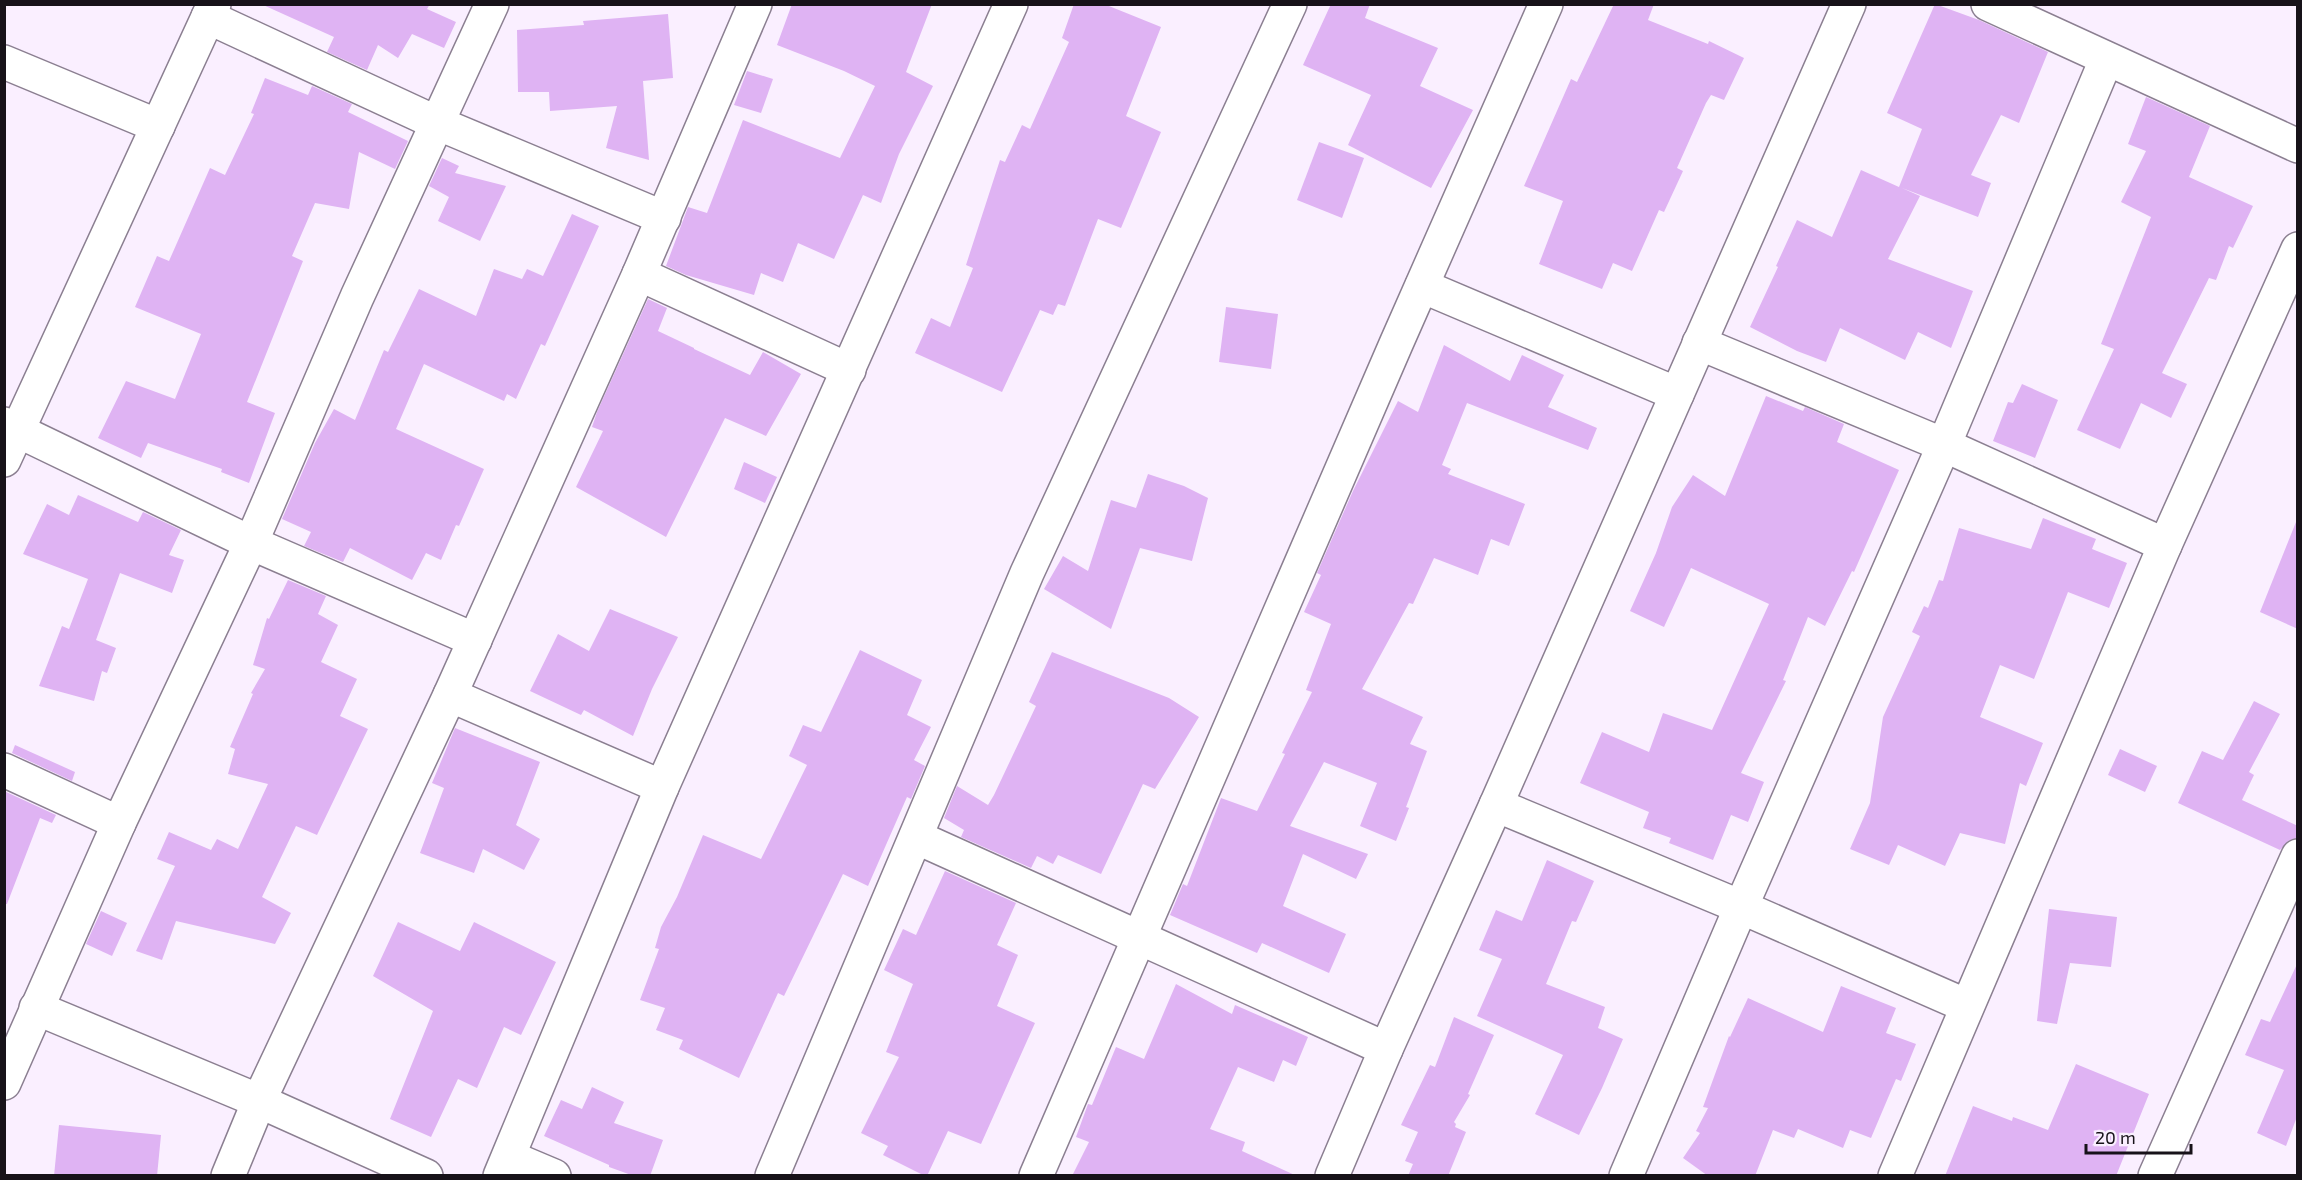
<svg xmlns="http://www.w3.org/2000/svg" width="2302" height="1180" viewBox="0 0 2302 1180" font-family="'Exo 2',sans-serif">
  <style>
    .building { fill: #dfb3f3 }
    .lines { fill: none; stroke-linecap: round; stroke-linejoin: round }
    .street-casing { stroke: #8b7f91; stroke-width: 36 }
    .street { stroke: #fff; stroke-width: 33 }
  </style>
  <rect width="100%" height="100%" fill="#faefff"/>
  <g class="building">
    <polygon points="261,4 430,4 427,9 456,22 444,48 412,34 398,58 378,45 367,70 327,52 334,37"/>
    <polygon points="792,4 932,4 906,72 933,86 899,154 881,203 863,195 834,259 798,243 783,282 761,273 754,295 686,275 666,266 688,207 707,213 743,120 840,158 875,86 844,71 777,45"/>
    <polygon points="1074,4 1104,4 1161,27 1126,116 1161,132 1121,228 1098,219 1065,306 1058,304 1053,315 1040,310 1002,392 915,353 931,318 950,327 973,268 966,265 1000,160 1005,162 1022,125 1030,129 1069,42 1062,38"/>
    <polygon points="1331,4 1370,4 1365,18 1438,48 1420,86 1473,110 1431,188 1348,145 1371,95 1303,65"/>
    <polygon points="1614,4 1654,4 1648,20 1708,44 1709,41 1744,58 1724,100 1711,95 1706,103 1677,168 1683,171 1664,212 1659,210 1632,271 1613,263 1602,289 1539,264 1563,201 1524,186 1571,79 1577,82"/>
    <polygon points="1935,4 1979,20 2048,52 2019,123 2001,115 1971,175 1991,183 1978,217 1902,188 1920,196 1888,259 1973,291 1951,348 1918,332 1905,360 1840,328 1826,362 1797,351 1750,327 1778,267 1776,266 1797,220 1832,237 1861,170 1899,187 1922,129 1887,113"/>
    <polygon points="668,14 673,78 643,81 649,160 606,148 617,106 550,111 549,92 518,92 517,30 584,25 583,21"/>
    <polygon points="747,71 773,79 761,113 734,105"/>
    <polygon points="265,78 308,95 312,86 352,104 348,112 408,141 395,169 359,152 349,209 315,203 292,256 303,261 247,402 275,413 249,483 221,472 222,469 148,443 141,458 98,438 126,381 175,399 201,334 135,307 157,256 169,261 210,168 225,175 254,114 251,113"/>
    <polygon points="2146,97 2210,126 2189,177 2253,206 2233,248 2229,246 2216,280 2209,278 2162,373 2187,384 2171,418 2141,403 2120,449 2077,430 2114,349 2101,344 2151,217 2121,202 2146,151 2128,144"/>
    <polygon points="1319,142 1364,158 1342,218 1297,200"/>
    <polygon points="442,158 459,166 455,173 506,186 480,241 438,221 449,197 429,186"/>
    <polygon points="572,214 599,226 545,346 541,344 516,399 507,394 504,401 424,364 396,429 484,469 459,526 456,525 441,560 426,553 412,580 350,548 343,562 304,546 311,532 282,519 315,443 334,409 355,420 384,350 388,352 419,289 476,316 494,269 522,279 527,269 543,276"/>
    <polygon points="648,299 667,308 658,331 694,348 694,349 750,375 763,352 801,374 766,436 725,418 666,537 576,487 603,431 592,427 597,412"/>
    <polygon points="1226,307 1278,314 1271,369 1219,362"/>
    <polygon points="1444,345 1510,381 1522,355 1564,375 1548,407 1597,428 1588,450 1467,403 1442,465 1451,469 1448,474 1525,504 1509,546 1491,539 1478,575 1434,558 1413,604 1409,603 1362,689 1423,717 1410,744 1427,751 1406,807 1409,808 1396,841 1360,826 1377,783 1324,762 1290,826 1368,854 1356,879 1303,854 1283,906 1346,934 1329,973 1262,943 1257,953 1170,915 1183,884 1187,886 1221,798 1257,811 1285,754 1282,753 1312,692 1306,690 1331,624 1304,612 1321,575 1317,573 1353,491 1398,401 1418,412"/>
    <polygon points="2022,384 2058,400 2035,458 1993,441 2008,402 2013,403"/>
    <polygon points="1766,396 1803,411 1805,407 1844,424 1837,442 1899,470 1854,572 1852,571 1825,626 1808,617 1783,680 1786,681 1741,773 1764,782 1748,822 1731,815 1713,860 1669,843 1671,838 1643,828 1649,812 1580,783 1602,732 1649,752 1663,713 1712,730 1769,604 1691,568 1664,627 1630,611 1656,553 1672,507 1693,475 1725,496"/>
    <polygon points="744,462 777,477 765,503 734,489"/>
    <polygon points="1148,474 1184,486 1208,498 1192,561 1140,548 1111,629 1044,589 1063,556 1088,571 1111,500 1136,508"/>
    <polygon points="78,495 138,522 143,512 181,530 169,555 184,560 172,593 120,573 96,640 116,648 107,673 102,671 94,701 39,686 62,626 69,629 88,579 23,554 47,504 69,515"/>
    <polygon points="2043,518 2096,539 2092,549 2127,563 2109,608 2068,592 2034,679 2000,665 1980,717 2043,743 2026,786 2020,783 2005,844 1960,833 1945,866 1898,845 1889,865 1850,849 1870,803 1883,717 1920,636 1912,632 1924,606 1928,608 1939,580 1943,581 1959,528 2031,549"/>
    <polygon points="2296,522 2298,522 2298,629 2260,612"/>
    <polygon points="288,580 326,596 318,614 338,625 321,662 357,679 340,716 368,729 317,835 296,826 262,897 291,913 275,944 176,921 162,960 136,951 175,866 157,859 169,832 211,850 217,839 238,849 268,784 228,774 235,749 230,747 253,694 251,693 265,669 253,665 267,618 269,619"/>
    <polygon points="610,609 678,637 652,689 633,736 584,710 581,715 530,691 558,634 589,651"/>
    <polygon points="860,650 922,680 907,715 931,727 914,760 925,766 911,799 907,797 868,886 843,874 784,996 778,993 739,1078 679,1049 683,1040 656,1030 665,1008 640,1000 659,949 655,948 661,927 677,897 703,835 761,859 807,765 789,756 803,725 821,732"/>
    <polygon points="1052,652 1169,698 1199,717 1155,789 1143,784 1101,874 1058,855 1053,864 1037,856 1031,868 961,837 964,830 944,818 957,786 988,805 994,795 1036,706 1029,702"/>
    <polygon points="2254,701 2280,714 2249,772 2254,775 2242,800 2298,826 2298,837 2288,841 2280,850 2178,803 2202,751 2223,760"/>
    <polygon points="455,728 540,762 516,825 540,839 524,870 483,849 474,873 420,853 444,788 432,783"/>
    <polygon points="15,745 75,772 72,781 12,753"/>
    <polygon points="2120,749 2157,766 2145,792 2108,775"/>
    <polygon points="4,791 56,815 52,823 40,818 7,904 4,904"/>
    <polygon points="1547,860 1594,881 1576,922 1572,921 1546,984 1605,1007 1598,1028 1623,1039 1602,1088 1579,1135 1535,1114 1563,1055 1477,1016 1502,959 1479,950 1496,910 1522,921"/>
    <polygon points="945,871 1016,903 997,945 1018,955 997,1006 1035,1023 981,1144 948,1131 927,1176 925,1176 883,1155 888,1146 861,1133 899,1057 886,1052 913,984 884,970 903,929 916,935"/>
    <polygon points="2049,909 2117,917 2111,967 2070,963 2057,1024 2037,1021"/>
    <polygon points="101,911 127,923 112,956 86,944"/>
    <polygon points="398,922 460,951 474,922 556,962 521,1035 504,1027 477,1088 458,1079 431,1137 390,1119 433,1011 373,976"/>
    <polygon points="2298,962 2298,1114 2286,1146 2257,1133 2284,1070 2245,1055 2261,1019 2270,1022"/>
    <polygon points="1176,984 1232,1014 1235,1005 1308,1037 1296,1066 1283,1060 1274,1082 1238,1067 1210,1129 1245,1142 1242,1151 1297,1176 1072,1176 1089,1142 1076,1137 1088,1104 1092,1105 1116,1047 1144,1059"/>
    <polygon points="1841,986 1896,1008 1886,1033 1916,1044 1901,1081 1896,1079 1871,1138 1850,1130 1843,1148 1798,1129 1794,1138 1773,1130 1755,1176 1708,1176 1683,1158 1700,1133 1696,1131 1708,1108 1703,1107 1729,1036 1730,1037 1748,998 1823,1032"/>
    <polygon points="1454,1017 1494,1035 1468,1094 1470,1095 1454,1122 1456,1124 1455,1127 1466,1132 1448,1176 1408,1176 1413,1164 1405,1161 1418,1132 1401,1125 1430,1065 1435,1067"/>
    <polygon points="2076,1064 2149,1094 2116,1176 1945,1176 1973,1106 2012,1121 2013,1117 2048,1130"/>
    <polygon points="592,1087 624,1102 614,1123 663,1140 650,1176 634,1176 609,1167 609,1165 544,1136 561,1100 582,1109"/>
    <polygon points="59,1125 161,1135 157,1176 54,1176"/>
  </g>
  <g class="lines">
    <g class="street-casing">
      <g id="street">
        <polyline points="1988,4 2298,146"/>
        <polyline points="208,17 437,123 664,218"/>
        <polyline points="4,62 158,126"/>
        <polyline points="639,274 849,370"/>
        <polyline points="1422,286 1677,394"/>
        <polyline points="1699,343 1944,445 2165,545"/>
        <polyline points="4,424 251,543 475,640"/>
        <polyline points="4,460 214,4"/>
        <polyline points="450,695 662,787"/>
        <polyline points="4,770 119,823"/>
        <polyline points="1496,805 1741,907 1967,1006"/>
        <polyline points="916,837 1386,1049"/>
        <polyline points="36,1008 259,1101 426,1176"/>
        <polyline points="4,1083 119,823 251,543 357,297 492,4"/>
        <polyline points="509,1157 554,1176"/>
        <polyline points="228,1176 259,1101 450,695 639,274 755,4"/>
        <polyline points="500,1176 662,787 1011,4"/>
        <polyline points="772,1176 1027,573 1290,4"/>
        <polyline points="1036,1176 1396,344 1546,4"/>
        <polyline points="1332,1176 1386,1049 1496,805 1849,4"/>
        <polyline points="1626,1176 1741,907 1944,445 2106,60"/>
        <polyline points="1895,1176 2165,545 2298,249"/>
        <polyline points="2155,1176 2298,856"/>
      </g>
    </g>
    <use href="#street" class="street"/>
  </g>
  <rect width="2302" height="1180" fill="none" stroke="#171219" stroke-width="12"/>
  <path d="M2086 1144v9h105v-9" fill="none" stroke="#171219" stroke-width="3"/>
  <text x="2095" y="1144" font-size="18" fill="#171219" stroke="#faefff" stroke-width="4.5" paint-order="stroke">20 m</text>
</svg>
